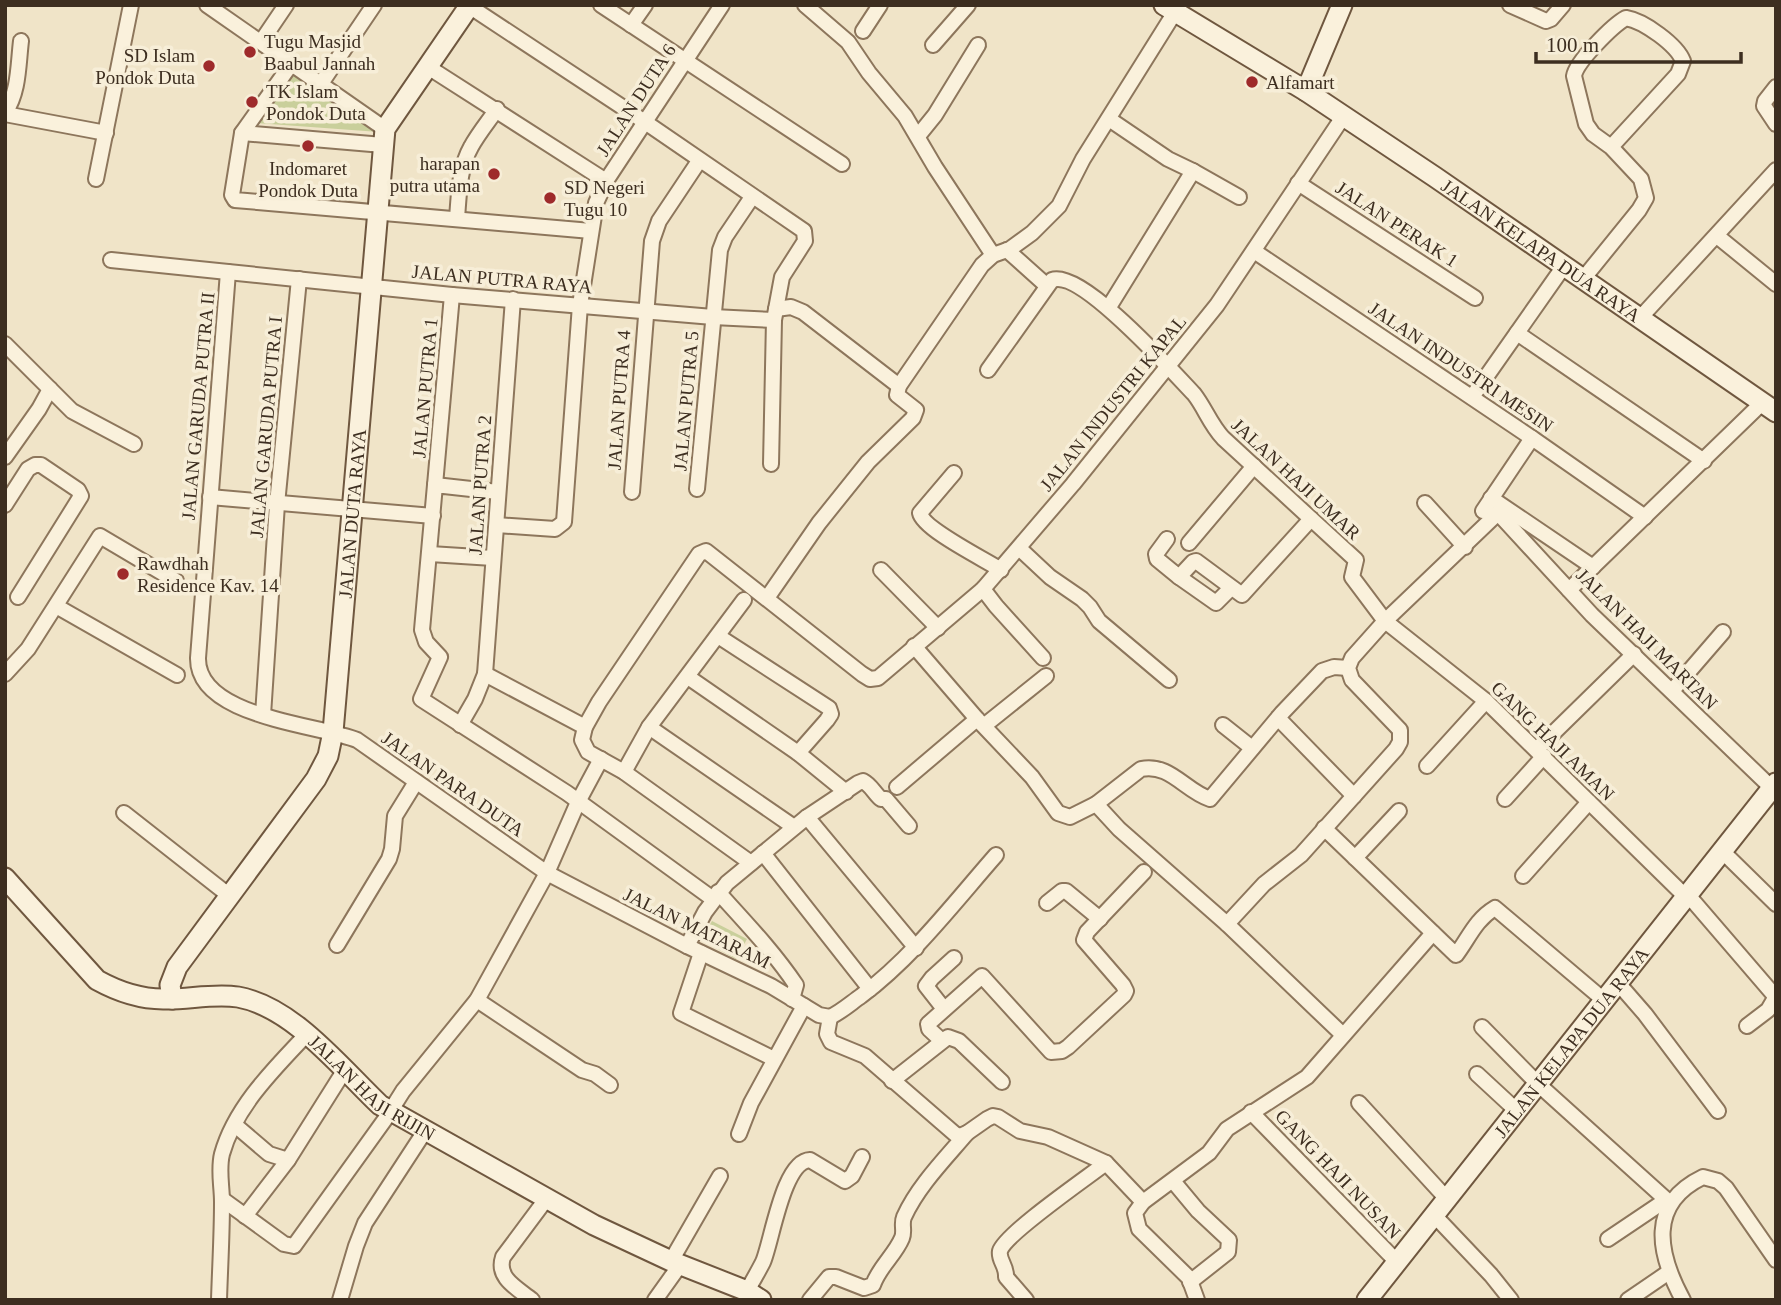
<svg xmlns="http://www.w3.org/2000/svg" width="1781" height="1305" viewBox="0 0 1781 1305" font-family="Georgia,serif">
  <style>
    .green { fill: #c9cf9b }
    .lines { fill: none; stroke-linecap: round; stroke-linejoin: round }
    .street-casing { stroke: #8d765c; stroke-width: 18 }
    .secondary-casing { stroke: #6f573f; stroke-width: 23 }
    .street { stroke: #faf1dc; stroke-width: 14 }
    .secondary { stroke: #faf1dc; stroke-width: 19 }
    .poi-dot { fill: #9e2a2b; stroke: #f7eed8; stroke-width: 2.5 }
    .labels { text-anchor: middle; dominant-baseline: central; stroke-width: 7; stroke-linejoin: round; paint-order: stroke }
    .poi-label { font-size: 19px; fill: #3d2e20; stroke: #f7eed8; text-anchor: start }
    .street-label { font-size: 19px; fill: #3d2e20; stroke: #f7eed8 }
  </style>
  <rect width="100%" height="100%" fill="#f0e4c8"/>
  <g class="green">
    <polygon points="296,67 379,132 256,123"/>
    <polygon points="712,921 747,939 736,959 701,940"/>
  </g>
  <g class="lines">
    <g class="street-casing">
      <g id="street">
        <polyline points="207,5 385,129"/>
        <polyline points="601,5 842,164"/>
        <polyline points="805,5 848,42 869,73 905,116 935,167 993,255"/>
        <polyline points="1510,5 1546,21 1551,19 1563,5"/>
        <polyline points="469,6 645,122 804,231 805,241 782,277 774,320 771,464"/>
        <polyline points="631,25 645,5"/>
        <polyline points="863,31 880,5"/>
        <polyline points="261,42 286,5"/>
        <polyline points="933,45 968,5"/>
        <polyline points="292,63 242,133 232,195 235,200 591,231"/>
        <polyline points="428,67 606,181"/>
        <polyline points="320,85 374,5"/>
        <polyline points="1776,87 1765,101 1764,106 1776,124"/>
        <path d="M5,113C19,92 18,66 21,41"/>
        <polyline points="5,114 106,133"/>
        <polyline points="242,133 383,145"/>
        <polyline points="918,136 935,115 978,45"/>
        <polyline points="1193,171 1239,197"/>
        <polyline points="96,179 131,5"/>
        <polyline points="1298,183 1475,298"/>
        <path d="M457,218C459,195 459,168 471,147C478,134 488,122 497,109"/>
        <polyline points="1717,236 1776,284"/>
        <polyline points="1007,250 1046,285"/>
        <polyline points="1254,251 1532,438 1645,517"/>
        <polyline points="111,260 452,295 713,317 774,320"/>
        <path d="M228,272L198,658C197,717 316,724 357,740L547,873L687,946L771,986L819,1015L830,1017"/>
        <path d="M1583,279L1639,210L1646,198L1641,179L1611,147L1593,134L1586,124L1574,76C1576,62 1613,25 1626,18C1644,21 1677,45 1683,61L1678,74L1611,147"/>
        <polyline points="1109,307 1193,171 1168,159 1109,119"/>
        <polyline points="776,309 791,307 803,312 899,386"/>
        <polyline points="1640,318 1776,170"/>
        <polyline points="1517,333 1704,461"/>
        <polyline points="5,344 72,411 134,444"/>
        <path d="M988,370L1052,280C1081,269 1172,371 1194,394C1205,408 1210,424 1223,438L1356,560L1352,577L1385,621L1486,701L1686,897"/>
        <polyline points="1472,397 1564,266"/>
        <polyline points="5,457 39,409 50,389"/>
        <path d="M954,473L920,513C923,529 984,559 1001,570"/>
        <polyline points="435,485 452,295"/>
        <polyline points="697,489 720,250 725,237 752,197"/>
        <polyline points="498,492 435,485 422,630 426,642 440,657 421,699 567,793 713,899"/>
        <polyline points="632,492 652,241 659,221 699,161"/>
        <polyline points="210,497 433,516"/>
        <polyline points="1491,498 1593,567"/>
        <polyline points="1425,503 1465,547"/>
        <polyline points="5,505 28,469 35,465 41,465 78,490 81,496 18,597"/>
        <polyline points="1483,511 1532,438"/>
        <polyline points="497,525 555,529 564,522 580,305 596,203 606,181 722,5"/>
        <polyline points="1167,539 1156,554 1157,559 1179,577 1193,562 1196,561 1242,595 1311,519"/>
        <polyline points="1189,543 1254,466"/>
        <polyline points="1019,548 1050,577 1082,599 1090,607 1099,621 1169,680"/>
        <polyline points="430,554 493,558"/>
        <polyline points="881,570 938,628"/>
        <polyline points="1179,577 1216,603 1231,588"/>
        <polyline points="983,589 996,606 1043,658"/>
        <polyline points="1569,590 1762,403"/>
        <polyline points="767,598 819,523 868,462 913,418 916,410 897,395 899,386 982,265 993,255 1010,249 1032,233 1059,206 1083,159 1175,12"/>
        <polyline points="56,606 177,675"/>
        <polyline points="718,636 829,708 831,714 827,720 798,753"/>
        <polyline points="914,646 977,719 1032,777 1058,813 1070,817 1096,804 1119,829 1227,924 1343,1035"/>
        <polyline points="5,674 28,649 100,536 176,581"/>
        <polyline points="485,674 585,727"/>
        <polyline points="688,677 798,753 846,792"/>
        <polyline points="1672,691 1723,632"/>
        <polyline points="263,715 277,504 299,279"/>
        <polyline points="1278,718 1354,796"/>
        <polyline points="460,725 475,699 485,674 513,299"/>
        <polyline points="985,725 1046,676"/>
        <polyline points="1223,725 1252,748"/>
        <polyline points="649,727 794,827"/>
        <polyline points="1537,749 1634,654"/>
        <polyline points="1427,766 1486,701"/>
        <polyline points="624,772 649,727 744,600"/>
        <polyline points="897,787 977,719"/>
        <polyline points="1505,799 1544,756"/>
        <path d="M1096,804L1141,769C1170,763 1185,791 1210,799L1282,713L1322,671L1334,667L1348,668"/>
        <polyline points="124,813 231,897"/>
        <polyline points="807,817 916,948"/>
        <path d="M1324,828L1456,955C1469,938 1475,920 1495,908L1605,1001"/>
        <polyline points="1722,851 1776,904"/>
        <polyline points="763,853 870,989"/>
        <polyline points="1355,858 1399,811"/>
        <polyline points="751,863 624,772 588,752 582,740 585,727 599,702 699,554 706,551 862,674 870,679 878,678 983,589 1073,484 1217,305 1343,117"/>
        <polyline points="1523,876 1589,802"/>
        <path d="M718,892C746,923 773,951 796,985L792,999"/>
        <polyline points="1688,895 1774,995 1775,998 1768,1010 1747,1026"/>
        <polyline points="1047,903 1062,891 1066,891 1100,919"/>
        <polyline points="1227,924 1264,884 1301,855 1396,749 1400,742 1400,730 1352,680 1348,668 1352,658 1385,621 1498,513 1592,615 1776,792"/>
        <polyline points="337,945 389,859 392,849 395,816 416,782"/>
        <path d="M687,946L705,912L727,883L807,817L858,783L863,781C871,785 874,793 881,799H886L909,826"/>
        <polyline points="701,953 681,1013 774,1059"/>
        <polyline points="1618,983 1645,1014 1718,1111"/>
        <polyline points="477,1000 582,1070 595,1074 610,1085"/>
        <polyline points="944,1009 926,986 932,978 954,958"/>
        <polyline points="830,1017 827,1034 831,1042 865,1056 955,1134 960,1136 967,1133 987,1119 993,1116 998,1117 1020,1131 1048,1137 1106,1163 1143,1202"/>
        <path d="M830,1017C841,1012 851,1003 861,996C913,957 953,904 996,855"/>
        <polyline points="1482,1027 1538,1084 1670,1203"/>
        <polyline points="942,1041 929,1029 928,1024 982,976 1051,1052 1062,1051 1068,1047 1124,995 1126,991 1123,985 1084,940 1087,932 1144,872"/>
        <polyline points="1477,1074 1517,1111"/>
        <polyline points="892,1081 948,1037 959,1041 1002,1082"/>
        <polyline points="1359,1103 1447,1199"/>
        <polyline points="1251,1112 1397,1262"/>
        <polyline points="235,1125 269,1154 288,1160"/>
        <polyline points="739,1134 751,1103 804,1006"/>
        <polyline points="1173,1181 1198,1211 1229,1240 1228,1252 1190,1282"/>
        <polyline points="222,1199 284,1244 294,1246 386,1118 403,1091 477,1000 547,873 578,802 601,759"/>
        <polyline points="1434,1215 1491,1275 1511,1300"/>
        <polyline points="245,1216 288,1160 344,1071"/>
        <polyline points="1608,1239 1666,1200"/>
        <polyline points="671,1261 720,1176"/>
        <path d="M747,1291C752,1282 758,1272 763,1262C772,1241 783,1161 810,1160L845,1181L852,1176L862,1157"/>
        <path d="M219,1300C220,1267 222,1235 222,1202C222,1186 218,1170 222,1154C235,1107 274,1069 306,1035"/>
        <polyline points="340,1300 356,1246 365,1223 425,1131"/>
        <path d="M532,1300C517,1288 496,1278 503,1257L547,1198"/>
        <polyline points="655,1300 680,1265"/>
        <path d="M810,1300L829,1277H836L864,1288L873,1285C879,1267 895,1255 902,1238C905,1231 901,1224 904,1217C918,1186 945,1159 967,1133"/>
        <path d="M1026,1300L1006,1277C1007,1266 998,1260 1000,1251C1005,1234 1088,1177 1106,1163"/>
        <polyline points="1197,1300 1189,1278 1139,1229 1135,1213 1143,1202 1209,1153 1227,1129 1307,1077 1433,933"/>
        <polyline points="1628,1300 1669,1272"/>
        <path d="M1683,1300C1658,1254 1647,1204 1703,1177L1718,1181L1726,1188L1776,1260"/>
      </g>
    </g>
    <g class="secondary-casing">
      <g id="secondary">
        <path id="s1" d="M1164,5L1306,91L1435,177L1776,412"/>
        <polyline points="1306,91 1342,5"/>
        <path id="s2" d="M5,878L97,980C117,991 140,999 163,999C187,1000 213,993 238,997C293,1007 340,1067 380,1105L391,1111L594,1225L671,1261L747,1291L761,1300"/>
        <path id="s3" d="M172,999L170,985L177,967L316,779L328,756L333,732L385,129L470,5"/>
        <path id="s4" d="M1367,1300L1776,783"/>
      </g>
    </g>
    <use href="#street" class="street"/>
    <use href="#secondary" class="secondary"/>
  </g>
  <g class="poi-dot">
    <circle cx="250" cy="52" r="7"/>
    <circle cx="209" cy="66" r="7"/>
    <circle cx="1252" cy="82" r="7"/>
    <circle cx="252" cy="102" r="7"/>
    <circle cx="308" cy="146" r="7"/>
    <circle cx="494" cy="174" r="7"/>
    <circle cx="550" cy="198" r="7"/>
    <circle cx="123" cy="574" r="7"/>
  </g>
  <g class="labels">
    <g class="poi-label">
      <text x="264" y="41">Tugu Masjid<tspan x="264" dy="22">Baabul Jannah</tspan></text>
      <text x="195" y="55" text-anchor="end">SD Islam<tspan x="195" dy="22">Pondok Duta</tspan></text>
      <text x="1266" y="82">Alfamart</text>
      <text x="266" y="91">TK Islam<tspan x="266" dy="22">Pondok Duta</tspan></text>
      <text x="480" y="163" text-anchor="end">harapan<tspan x="480" dy="22">putra utama</tspan></text>
      <text x="308" y="168" text-anchor="middle">Indomaret<tspan x="308" dy="22">Pondok Duta</tspan></text>
      <text x="564" y="187">SD Negeri<tspan x="564" dy="22">Tugu 10</tspan></text>
      <text x="137" y="563">Rawdhah<tspan x="137" dy="22">Residence Kav. 14</tspan></text>
    </g>
    <g class="street-label">
      <text transform="translate(636 100) rotate(-57)">JALAN DUTA 6</text>
      <text transform="translate(1397 224) rotate(33)">JALAN PERAK 1</text>
      <text stroke="none"><textPath href="#s1" startOffset="450">JALAN KELAPA DUA RAYA</textPath></text>
      <text transform="translate(502 279) rotate(5)">JALAN PUTRA RAYA</text>
      <text transform="translate(1461 367) rotate(34)">JALAN INDUSTRI MESIN</text>
      <text transform="translate(425 388) rotate(-85)">JALAN PUTRA 1</text>
      <text transform="translate(619 400) rotate(-86)">JALAN PUTRA 4</text>
      <text transform="translate(686 401) rotate(-85)">JALAN PUTRA 5</text>
      <text transform="translate(1113 403) rotate(-51)">JALAN INDUSTRI KAPAL</text>
      <text transform="translate(198 406) rotate(-85)">JALAN GARUDA PUTRA II</text>
      <text transform="translate(266 427) rotate(-85)">JALAN GARUDA PUTRA I</text>
      <text transform="translate(1296 479) rotate(43)">JALAN HAJI UMAR</text>
      <text transform="translate(480 485) rotate(-86)">JALAN PUTRA 2</text>
      <text stroke="none"><textPath href="#s3" startOffset="537">JALAN DUTA RAYA</textPath></text>
      <text transform="translate(1647 639) rotate(45)">JALAN HAJI MARTAN</text>
      <text transform="translate(1553 741) rotate(44)">GANG HAJI AMAN</text>
      <text transform="translate(453 784) rotate(35)">JALAN PARA DUTA</text>
      <text transform="translate(697 928) rotate(26)">JALAN MATARAM</text>
      <text stroke="none"><textPath href="#s4" startOffset="329">JALAN KELAPA DUA RAYA</textPath></text>
      <text stroke="none"><textPath href="#s2" startOffset="446">JALAN HAJI RIJIN</textPath></text>
      <text transform="translate(1338 1174) rotate(46)">GANG HAJI NUSAN</text>
    </g>
  </g>
  <rect width="1781" height="1305" fill="none" stroke="#3d2e20" stroke-width="14"/>
  <path d="M1536 52v10h205v-10" fill="none" stroke="#3d2e20" stroke-width="3.5"/>
  <text x="1546" y="52" font-size="21" fill="#3d2e20" stroke="#f7eed8" stroke-width="5" paint-order="stroke">100 m</text>
</svg>
